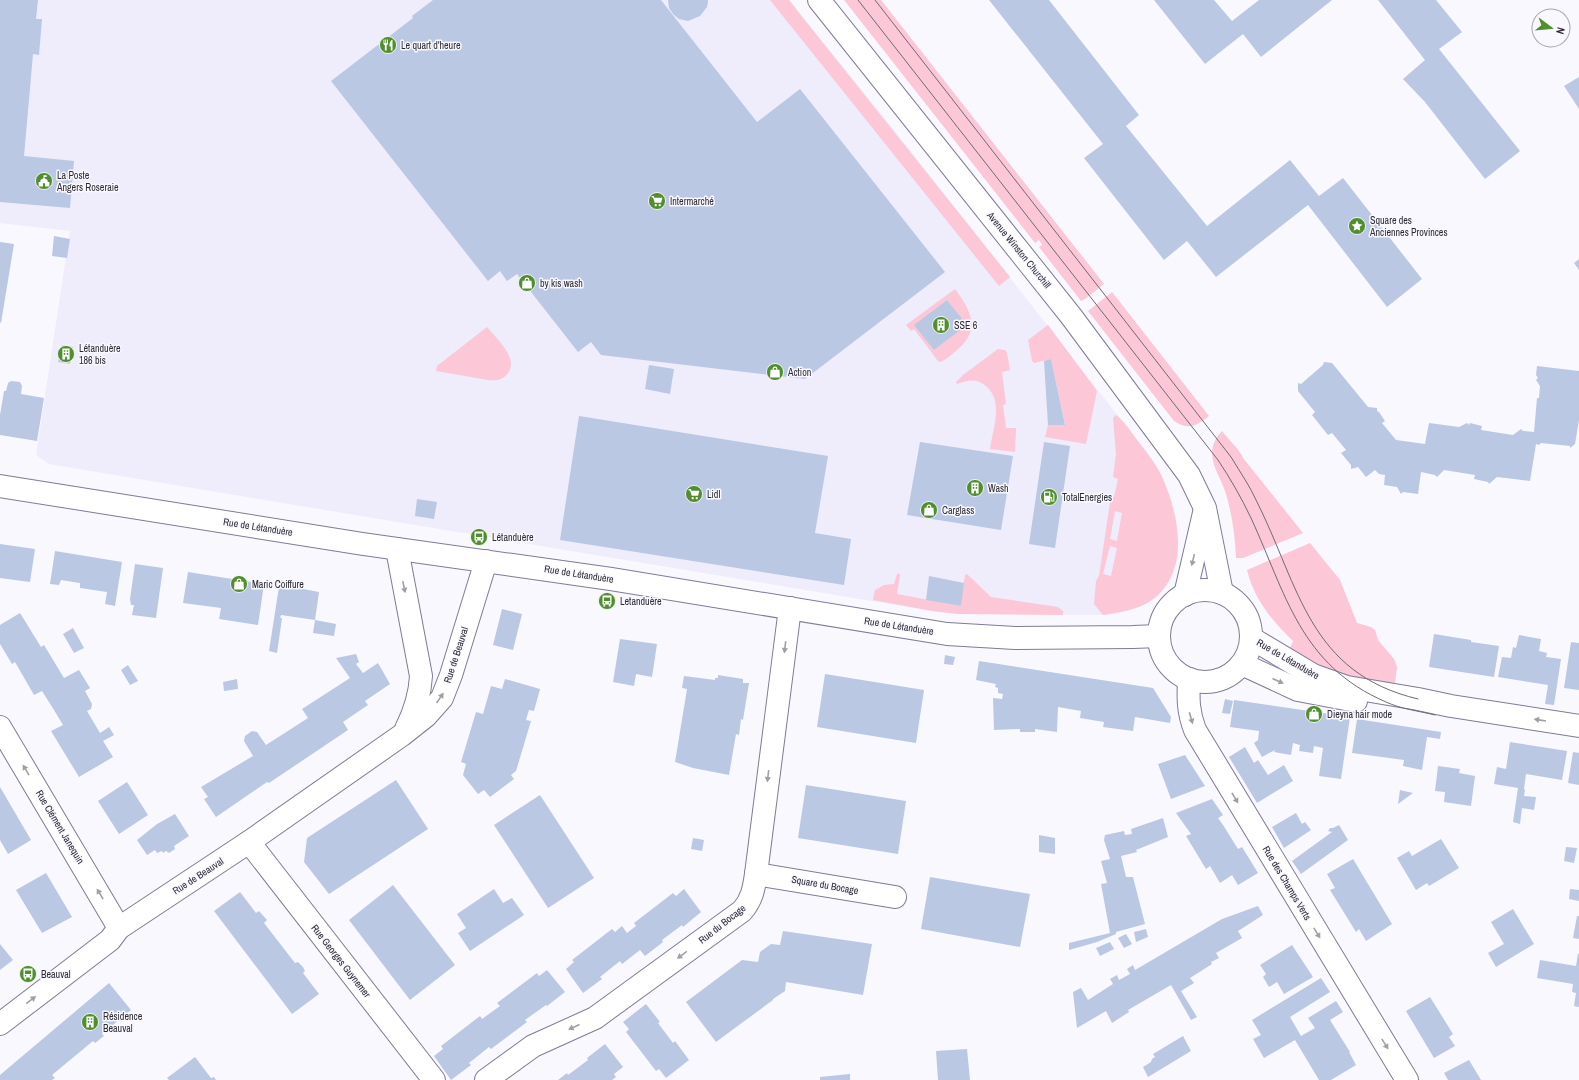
<svg xmlns="http://www.w3.org/2000/svg" width="1579" height="1080" viewBox="0 0 1579 1080" font-family="'Archivo Narrow',sans-serif">
  <style>
    .built { fill: #efecfb }
    .green { fill: #fcc7d7; fill-rule: evenodd }
    .building { fill: #bac8e4 }
    .lines { fill: none; stroke-linecap: round; stroke-linejoin: round }
    .minor-casing { stroke: #807a95; stroke-width: 24 }
    .tertiary-casing { stroke: #807a95; stroke-width: 24 }
    .minor { stroke: #fff; stroke-width: 22 }
    .tertiary { stroke: #fff; stroke-width: 22 }
    .tram { stroke: #6d6b75; stroke-width: 1 }
    .oneway { fill: #a09fa4 }
    .labels { text-anchor: middle; dominant-baseline: central; stroke-width: 3; stroke-linejoin: round; paint-order: stroke }
    .poi-label { font-size: 10px; fill: #2c2a35; stroke: #f9f8fe; text-anchor: start }
    .street-label { font-size: 10px; fill: #2c2a35; stroke: #f9f8fe }
  </style>
  <rect width="100%" height="100%" fill="#f9f8fe"/>
  <polygon class="built" points="0,0 789,0 895,131 1151,458 1163,478 1170,500 1176,522 1178,553 1176,562 1170,579 1160,594 1151,601 1129,610 1116,613 1103,615 958,614 932,611 49,464 36,455 70,231 0,223"/>
  <g class="green">
    <polygon points="770,0 789,0 807,23 1010,277 999,286"/>
    <polygon points="844,0 881,0 1104,284 1085,299 1081,301 1039,247 1042,245 1039,240 1035,243"/>
    <path d="M955,289C971,311 982,330 956,351C951,355 946,360 940,362L938,361L914,329L911,331L906,325ZM947,300L966,325L934,350L915,325Z"/>
    <path d="M1112,292L1209,416C1198,425 1188,431 1174,421L1088,311Z"/>
    <polygon points="1048,325 1097,391 1086,444 1045,437 1048,425 1065,424 1051,359 1034,363 1032,361 1028,340"/>
    <path d="M487,327C496,338 519,358 508,373C503,380 496,381 488,380L436,371L437,366Z"/>
    <path d="M998,349L1005,350L1007,353L1010,370L1002,372L1006,404L1003,405L1006,428H1016L1015,452L990,449C993,429 1004,401 986,386C976,378 969,380 957,384L956,382L963,375Z"/>
    <path d="M1116,415C1123,420 1129,429 1134,436C1144,449 1156,463 1163,479C1178,513 1189,565 1159,594C1144,609 1123,612 1103,615L1094,604L1096,581L1099,576L1111,496L1114,497L1118,479L1113,477L1116,454L1113,418ZM1115,511L1122,513L1117,541L1110,539ZM1110,546L1117,548L1111,576L1103,574Z"/>
    <path d="M1222,431C1228,439 1241,451 1243,458L1303,533L1243,558H1236C1235,535 1232,513 1225,491C1221,479 1212,466 1212,453C1212,445 1216,437 1222,431Z"/>
    <path d="M1310,543L1340,580L1357,623L1371,627L1375,630L1378,640L1394,659L1397,667L1395,683L1403,687L1337,677L1290,648L1293,641C1272,621 1254,599 1247,570Z"/>
    <polygon points="899,573 900,575 897,594 960,606 965,575 967,574 991,597 1058,607 1063,611 1063,615 958,614 932,611 873,600 875,590 884,585 894,584 897,574"/>
  </g>
  <g class="building">
    <polygon points="0,0 38,0 36,19 42,19 39,55 33,54 24,156 74,161 70,208 0,202"/>
    <polygon points="433,0 661,0 757,122 800,89 945,272 805,379 601,355 591,342 578,352 517,274 507,281 500,271 488,281 331,81 413,18 412,16"/>
    <polygon points="668,0 708,0 708,2 707,7 700,16 688,21 679,19 673,14 669,8"/>
    <polygon points="989,0 1049,0 1139,115 1126,126 1207,226 1290,160 1319,196 1343,178 1422,279 1387,307 1308,205 1216,277 1187,241 1164,260 1084,158 1103,144"/>
    <polygon points="1154,0 1214,0 1232,21 1259,0 1332,0 1261,57 1243,34 1205,64"/>
    <polygon points="1378,0 1436,0 1462,32 1439,49 1520,151 1485,179 1425,102 1403,79 1425,60"/>
    <polygon points="1579,77 1579,109 1564,86"/>
    <polygon points="54,236 70,239 67,258 52,256"/>
    <polygon points="0,242 14,244 1,323 0,322"/>
    <polygon points="1579,259 1579,270 1574,263"/>
    <polygon points="947,300 967,325 934,350 914,325"/>
    <polygon points="62,345 73,347 70,364 58,362"/>
    <polygon points="1051,359 1065,425 1048,425 1044,361"/>
    <polygon points="1324,362 1332,363 1368,407 1377,408 1377,411 1379,412 1385,421 1382,423 1396,440 1425,444 1429,423 1459,427 1467,423 1469,425 1470,423 1482,426 1481,430 1513,435 1521,429 1523,431 1534,432 1537,398 1539,398 1540,386 1536,380 1538,378 1536,375 1537,366 1579,371 1579,420 1575,444 1570,448 1570,446 1541,443 1539,445 1536,444 1530,481 1497,477 1489,484 1488,482 1474,479 1475,475 1444,470 1437,477 1435,475 1421,472 1418,494 1403,492 1401,494 1397,487 1384,485 1385,475 1379,474 1375,470 1366,477 1358,467 1351,469 1351,465 1341,453 1346,450 1332,433 1328,435 1312,415 1315,412 1298,391 1298,383 1301,384 1323,365"/>
    <polygon points="649,365 674,369 670,394 645,389"/>
    <polygon points="11,381 20,382 22,386 21,394 44,398 37,441 0,435 0,415 4,391 6,391 8,383"/>
    <polygon points="579,416 828,456 815,533 851,539 844,585 560,540"/>
    <polygon points="920,442 1013,456 1001,530 907,515"/>
    <polygon points="1044,442 1070,446 1055,548 1029,544"/>
    <polygon points="417,499 437,502 434,519 415,516"/>
    <polygon points="473,534 486,536 485,541 472,539"/>
    <polygon points="0,544 35,549 30,582 0,578"/>
    <polygon points="55,551 122,562 115,606 105,604 107,592 80,588 80,583 61,580 59,585 50,584"/>
    <polygon points="135,564 163,568 156,618 132,615 134,605 131,605 130,599"/>
    <polygon points="188,572 264,584 258,625 219,619 221,608 183,603"/>
    <polygon points="929,576 964,583 961,606 926,600"/>
    <polygon points="280,580 299,583 298,588 319,592 315,620 281,615 280,618 282,618 277,653 269,651"/>
    <polygon points="601,598 614,600 613,605 601,603"/>
    <polygon points="502,609 522,614 513,650 493,645"/>
    <polygon points="20,613 41,647 44,645 64,678 79,670 90,688 85,691 92,704 91,709 87,711 100,733 109,727 114,735 103,741 113,757 79,777 51,731 63,725 54,710 42,691 34,695 15,662 12,664 0,644 0,625"/>
    <polygon points="315,620 336,624 334,636 313,633"/>
    <polygon points="73,628 84,648 74,653 63,634"/>
    <polygon points="1434,634 1471,640 1471,642 1499,646 1494,677 1429,667"/>
    <polygon points="1519,635 1541,639 1539,651 1547,653 1546,657 1561,659 1554,705 1545,704 1548,685 1498,677 1502,657 1511,658 1513,647 1516,648"/>
    <polygon points="620,639 657,644 652,677 636,674 634,686 613,682"/>
    <polygon points="1571,642 1579,643 1579,690 1564,688"/>
    <polygon points="356,654 359,662 356,664 363,673 378,663 390,684 365,701 368,705 343,722 348,730 269,783 267,782 216,817 204,799 208,797 201,787 253,756 244,741 245,736 252,731 257,732 266,745 308,718 302,709 350,678 336,658"/>
    <polygon points="945,655 955,657 953,665 944,664"/>
    <polygon points="979,661 1153,688 1171,717 1170,723 1135,717 1133,731 1103,727 1104,722 1080,718 1081,711 1058,707 1057,732 1035,729 1035,732 1020,732 1020,729 994,730 993,698 1002,699 1003,694 998,693 998,688 995,687 996,684 976,680"/>
    <polygon points="128,665 138,681 130,685 121,670"/>
    <polygon points="825,674 924,690 916,743 817,727"/>
    <polygon points="718,675 743,679 743,683 749,683 743,720 741,719 739,735 736,734 729,775 693,768 675,762 687,689 682,688 684,676 715,680 715,678 718,678"/>
    <polygon points="237,679 238,689 224,691 223,682"/>
    <polygon points="505,679 540,689 534,711 529,710 526,720 531,721 516,771 511,775 514,779 490,797 484,790 478,794 463,775 466,764 461,762 476,712 483,714 491,686 502,689"/>
    <polygon points="1225,699 1233,701 1230,714 1222,713"/>
    <polygon points="1234,700 1350,717 1341,779 1319,776 1323,748 1314,746 1313,753 1299,751 1300,745 1293,743 1291,755 1274,752 1275,750 1262,757 1254,743 1258,740 1259,731 1230,727"/>
    <polygon points="1357,719 1441,732 1440,739 1427,737 1422,770 1403,766 1404,760 1352,753"/>
    <polygon points="1510,742 1567,751 1562,780 1526,774 1524,789 1525,790 1524,796 1536,797 1534,810 1522,808 1520,824 1513,822 1518,788 1494,784 1497,767 1506,769"/>
    <polygon points="1245,747 1254,763 1258,760 1268,775 1284,765 1293,781 1257,803 1229,757"/>
    <polygon points="1573,752 1579,753 1579,785 1568,783"/>
    <polygon points="1185,755 1205,786 1171,799 1158,764"/>
    <polygon points="1438,766 1460,769 1459,773 1475,776 1471,806 1444,802 1445,792 1435,791"/>
    <polygon points="396,780 428,829 329,894 304,862 307,838"/>
    <polygon points="127,782 148,815 119,834 98,801"/>
    <polygon points="806,785 906,801 898,854 798,838"/>
    <polygon points="0,787 31,840 8,854 0,840"/>
    <polygon points="1400,790 1413,793 1398,804"/>
    <polygon points="540,795 594,878 548,908 494,825"/>
    <polygon points="1212,799 1223,815 1218,818 1223,825 1238,849 1242,847 1258,873 1238,885 1232,875 1220,883 1210,866 1206,869 1186,836 1191,834 1176,813"/>
    <polygon points="1296,813 1302,824 1305,822 1311,830 1284,848 1272,827"/>
    <polygon points="175,814 189,836 174,846 175,849 169,853 166,851 163,853 162,851 157,853 155,850 147,855 137,840 157,824"/>
    <polygon points="1163,818 1168,837 1136,850 1137,852 1121,856 1126,877 1133,877 1145,924 1116,932 1116,934 1097,942 1069,950 1069,943 1110,933 1101,884 1107,883 1101,861 1110,859 1104,840 1105,835 1124,831 1125,835 1132,834 1131,829"/>
    <polygon points="1339,825 1348,840 1301,874 1292,861 1332,832 1328,831 1330,828 1333,828"/>
    <polygon points="1039,835 1055,838 1055,854 1039,852"/>
    <polygon points="693,838 704,840 702,851 691,849"/>
    <polygon points="1441,839 1459,868 1429,886 1427,883 1416,890 1397,858 1409,851 1412,856"/>
    <polygon points="1566,847 1577,848 1574,863 1564,861"/>
    <polygon points="1353,859 1392,924 1366,941 1359,929 1356,932 1330,890 1335,888 1327,874"/>
    <polygon points="46,873 72,917 42,933 16,890"/>
    <polygon points="930,877 1030,894 1020,947 921,929"/>
    <polygon points="393,885 455,965 410,1000 349,920"/>
    <polygon points="494,889 503,903 512,898 524,915 470,951 458,933 466,928 457,914"/>
    <polygon points="684,889 701,912 683,927 682,925 662,940 663,942 645,956 640,950 622,964 620,961 600,977 602,979 583,993 566,969 574,962 572,960 612,929 615,932 622,926 627,933 636,926 634,923 673,893 676,896"/>
    <polygon points="1570,889 1579,890 1579,901 1569,899"/>
    <polygon points="240,892 256,913 259,911 267,920 264,923 295,963 298,962 303,967 305,971 303,973 319,994 292,1014 214,911"/>
    <polygon points="1258,906 1263,915 1238,931 1242,938 1216,953 1219,958 1211,962 1212,964 1190,978 1194,983 1181,991 1197,1017 1191,1020 1171,985 1128,1010 1129,1012 1112,1023 1106,1011 1077,1028 1073,992 1081,988 1088,1000 1113,984 1110,979 1117,975 1119,980 1130,974 1127,969 1133,965 1135,970 1222,919"/>
    <polygon points="1513,909 1534,944 1496,967 1488,953 1504,944 1491,922"/>
    <polygon points="1577,916 1579,916 1579,939 1573,938"/>
    <polygon points="1146,929 1148,937 1136,942 1134,932"/>
    <polygon points="783,931 872,944 863,995 786,982 785,991 773,999 773,1000 716,1042 686,1002 742,960 758,962 760,952 771,944 780,945"/>
    <polygon points="1126,934 1132,944 1124,948 1118,938"/>
    <polygon points="1110,942 1114,949 1100,956 1096,948"/>
    <polygon points="0,944 13,960 0,970"/>
    <polygon points="1292,945 1313,977 1284,994 1277,982 1269,987 1263,977 1266,974 1260,965"/>
    <polygon points="1578,953 1579,954 1579,1007 1574,1006 1576,993 1572,992 1573,984 1537,978 1540,960 1576,966"/>
    <polygon points="547,970 565,992 547,1006 546,1005 525,1020 527,1022 491,1049 489,1047 469,1063 471,1065 451,1080 434,1056 443,1049 441,1046 480,1016 482,1019 500,1006 497,1003 537,973 539,976"/>
    <polygon points="1321,978 1330,992 1290,1017 1301,1036 1315,1028 1308,1018 1336,1001 1343,1012 1330,1020 1350,1052 1349,1052 1356,1065 1331,1080 1319,1080 1295,1040 1264,1058 1253,1039 1261,1035 1252,1020"/>
    <polygon points="109,983 131,1010 102,1034 104,1036 95,1043 93,1041 52,1075 55,1078 52,1080 0,1080 0,1075"/>
    <polygon points="1430,997 1453,1034 1449,1037 1455,1046 1434,1058 1406,1011"/>
    <polygon points="646,1004 660,1022 658,1023 673,1043 675,1041 689,1060 666,1078 659,1069 656,1071 626,1032 629,1029 623,1022"/>
    <polygon points="1183,1036 1191,1051 1148,1077 1143,1067 1151,1062 1152,1059 1155,1057 1153,1054"/>
    <polygon points="605,1044 623,1067 614,1074 616,1077 612,1080 558,1080 567,1073 568,1075 588,1060 587,1058"/>
    <polygon points="967,1049 970,1080 938,1080 936,1051"/>
    <polygon points="195,1057 211,1078 214,1077 216,1080 169,1080 167,1078"/>
    <polygon points="1469,1060 1481,1080 1448,1080 1444,1073"/>
    <polygon points="850,1074 850,1080 820,1080 820,1077"/>
  </g>
  <g class="lines">
    <g class="minor-casing">
      <g id="minor">
        <polyline points="819,0 1071,316 1189,475 1205,508 1222,593"/>
        <path d="M397,549L421,676C420,696 415,711 406,729"/>
        <polyline points="1185,595 1204,513"/>
        <polyline points="1251,638 1313,675 1347,687 1418,699 1451,706 1579,726"/>
        <polyline points="1242,664 1298,690 1356,701"/>
        <path d="M1189,679C1188,699 1188,712 1195,730L1407,1080"/>
        <polyline points="0,727 119,928"/>
        <polyline points="249,842 434,1080"/>
        <polyline points="756,874 895,897"/>
        <polyline points="0,1024 110,940 119,928 249,842 402,735 426,716 442,698 451,675 486,561"/>
        <path d="M486,1080L533,1046L595,1018L742,911C752,900 754,888 756,874L790,608"/>
      </g>
    </g>
    <g class="tertiary-casing">
      <g id="tertiary">
        <polyline points="0,486 363,544 611,579 947,634 1015,638 1133,637 1159,636"/>
        <circle cx="1205" cy="636" r="46"/>
      </g>
    </g>
    <use href="#minor" class="minor"/>
    <use href="#tertiary" class="tertiary"/>
    <g class="tram">
      <path d="M858,0L1218,460C1230,478 1241,497 1251,518C1286,594 1300,665 1386,702C1401,709 1419,711 1435,715"/>
      <path d="M875,0L1231,457C1240,472 1250,486 1257,502C1300,588 1309,673 1418,699"/>
    </g>
  </g>
  <defs><path id="oneway-solid" d="M-6-.8H1V-3.2L6.5 0L1 3.2V.8H-6Z"/></defs>
  <g class="oneway">
    <use href="#oneway-solid" transform="translate(1193 560) rotate(103)"/>
    <use href="#oneway-solid" transform="translate(404 587) rotate(78)"/>
    <use href="#oneway-solid" transform="translate(785 647) rotate(97)"/>
    <use href="#oneway-solid" transform="translate(1278 681) rotate(24)"/>
    <use href="#oneway-solid" transform="translate(440 698) rotate(-56)"/>
    <use href="#oneway-solid" transform="translate(1191 718) rotate(74)"/>
    <use href="#oneway-solid" transform="translate(1540 720) rotate(-171)"/>
    <use href="#oneway-solid" transform="translate(26 770) rotate(-121)"/>
    <use href="#oneway-solid" transform="translate(768 776) rotate(97)"/>
    <use href="#oneway-solid" transform="translate(1235 798) rotate(59)"/>
    <use href="#oneway-solid" transform="translate(100 894) rotate(-121)"/>
    <use href="#oneway-solid" transform="translate(1317 933) rotate(59)"/>
    <use href="#oneway-solid" transform="translate(682 955) rotate(144)"/>
    <use href="#oneway-solid" transform="translate(31 1000) rotate(-37)"/>
    <use href="#oneway-solid" transform="translate(574 1027) rotate(156)"/>
    <use href="#oneway-solid" transform="translate(1385 1044) rotate(58)"/>
  </g>
  <defs>
    <g id="restaurant-disc" transform="scale(0.9)"><circle r="9.5" fill="#508e2e" stroke="#f9f8fe"/><path d="M-5-6h1v4h1v-4h1v4h1v-4h1v5L-1.5 .5V6h-2V.5L-5-1ZM5-6V6H3V1.5H1.5Q1.5-4 5-6Z" fill="#fff"/></g>
    <g id="civic-disc" transform="scale(0.9)"><circle r="9.5" fill="#508e2e" stroke="#f9f8fe"/><path d="M-.6-6.5H3V-4.5H.6V-3L4-1V1h2V6H-6V1h2V-1L-.6-3ZM-1.2 2.5V6h2.4V2.5Z" fill="#fff"/></g>
    <g id="supermarket-disc" transform="scale(0.9)"><circle r="9.5" fill="#508e2e" stroke="#f9f8fe"/><path d="M-6-5.5h2.5l.6 2H6L4.5 2H-2.5L-4.4-4H-6ZM-1.5 3.2a1.3 1.3 0 1 0 .1 0ZM3 3.2a1.3 1.3 0 1 0 .1 0Z" fill="#fff"/></g>
    <g id="sight-disc" transform="scale(0.9)"><circle r="9.5" fill="#508e2e" stroke="#f9f8fe"/><path d="M0-6L1.8-2.2L6-1.7L2.9 1.2L3.7 5.4L0 3.3L-3.7 5.4L-2.9 1.2L-6-1.7L-1.8-2.2Z" fill="#fff"/></g>
    <g id="shop-disc" transform="scale(0.9)"><circle r="9.5" fill="#508e2e" stroke="#f9f8fe"/><path d="M-5-2.5h2.3a2.7 3.5 0 0 1 5.4 0H5L5.5 6h-11ZM-1.5-2.5h3a1.5 2.3 0 0 0-3 0Z" fill="#fff"/></g>
    <g id="building-disc" transform="scale(0.9)"><circle r="9.5" fill="#508e2e" stroke="#f9f8fe"/><path d="M-4-6H4V6H1V3H-1V6H-4ZM-2.5-4.3h1.7v1.8h-1.7ZM.8-4.3h1.7v1.8H.8ZM-2.5-1h1.7V.8h-1.7ZM.8-1h1.7V.8H.8Z" fill="#fff"/></g>
    <g id="fuel-disc" transform="scale(0.9)"><circle r="9.5" fill="#508e2e" stroke="#f9f8fe"/><path d="M-5.5-6h7V0h2V4h1.3V-2.5L3-4.5l.8-.8L6-3V5H2.5V1h-1V6h-7ZM-4.2-4.7v3.2H.2V-4.7Z" fill="#fff"/></g>
    <g id="bus-disc" transform="scale(0.9)"><circle r="9.5" fill="#508e2e" stroke="#f9f8fe"/><path d="M-5-6H5V4H4V6H2V4H-2V6H-4V4H-5ZM-3.5-4V0h7V-4ZM-3.5 1.2v1.5H-2V1.2ZM2 1.2v1.5H3.5V1.2Z" fill="#fff"/></g>
  </defs>
  <g fill-rule="evenodd">
    <use href="#restaurant-disc" x="388" y="45"/>
    <use href="#civic-disc" x="44" y="181"/>
    <use href="#supermarket-disc" x="657" y="201"/>
    <use href="#sight-disc" x="1357" y="226"/>
    <use href="#shop-disc" x="527" y="283"/>
    <use href="#building-disc" x="941" y="325"/>
    <use href="#building-disc" x="66" y="354"/>
    <use href="#shop-disc" x="775" y="372"/>
    <use href="#building-disc" x="975" y="488"/>
    <use href="#supermarket-disc" x="694" y="494"/>
    <use href="#fuel-disc" x="1049" y="497"/>
    <use href="#shop-disc" x="929" y="510"/>
    <use href="#bus-disc" x="479" y="537"/>
    <use href="#shop-disc" x="239" y="584"/>
    <use href="#bus-disc" x="607" y="601"/>
    <use href="#shop-disc" x="1314" y="714"/>
    <use href="#bus-disc" x="28" y="974"/>
    <use href="#building-disc" x="90" y="1022"/>
  </g>
  <g class="labels">
    <g class="poi-label">
      <text x="401" y="45">Le quart d'heure</text>
      <text x="57" y="175">La Poste<tspan x="57" dy="12">Angers Roseraie</tspan></text>
      <text x="670" y="201">Intermarché</text>
      <text x="1370" y="220">Square des<tspan x="1370" dy="12">Anciennes Provinces</tspan></text>
      <text x="540" y="283">by kis wash</text>
      <text x="954" y="325">SSE 6</text>
      <text x="79" y="348">Létanduère<tspan x="79" dy="12">186 bis</tspan></text>
      <text x="788" y="372">Action</text>
      <text x="988" y="488">Wash</text>
      <text x="707" y="494">Lidl</text>
      <text x="1062" y="497">TotalEnergies</text>
      <text x="942" y="510">Carglass</text>
      <text x="492" y="537">Létanduère</text>
      <text x="252" y="584">Maric Coiffure</text>
      <text x="620" y="601">Letanduère</text>
      <text x="1327" y="714">Dieyna hair mode</text>
      <text x="41" y="974">Beauval</text>
      <text x="103" y="1016">Résidence<tspan x="103" dy="12">Beauval</tspan></text>
    </g>
    <g class="street-label">
      <text transform="translate(1019 250) rotate(51)">Avenue Winston Churchill</text>
      <text transform="translate(258 527) rotate(9)">Rue de Létanduère</text>
      <text transform="translate(579 574) rotate(9)">Rue de Létanduère</text>
      <text transform="translate(899 626) rotate(9)">Rue de Létanduère</text>
      <text transform="translate(456 655) rotate(-72)">Rue de Beauval</text>
      <text transform="translate(1288 659) rotate(30)">Rue de Létanduère</text>
      <text transform="translate(60 827) rotate(59)">Rue Clément Janequin</text>
      <text transform="translate(198 876) rotate(-33)">Rue de Beauval</text>
      <text transform="translate(1287 883) rotate(59)">Rue des Champs Verts</text>
      <text transform="translate(825 885) rotate(10)">Square du Bocage</text>
      <text transform="translate(722 924) rotate(-38)">Rue du Bocage</text>
      <text transform="translate(341 961) rotate(52)">Rue Georges Guynemer</text>
    </g>
  </g>
  <g transform="translate(1551 28) rotate(106)"><circle r="19" fill="#f9f8fe" stroke="#a7a6ae"/>
  <path d="M0-3L7 15L0 10L-7 15Z" fill="#508e2e"/>
  <text y="-6" font-size="11" font-weight="bold" text-anchor="middle" fill="#2c2a35">N</text>
  </g>
</svg>
